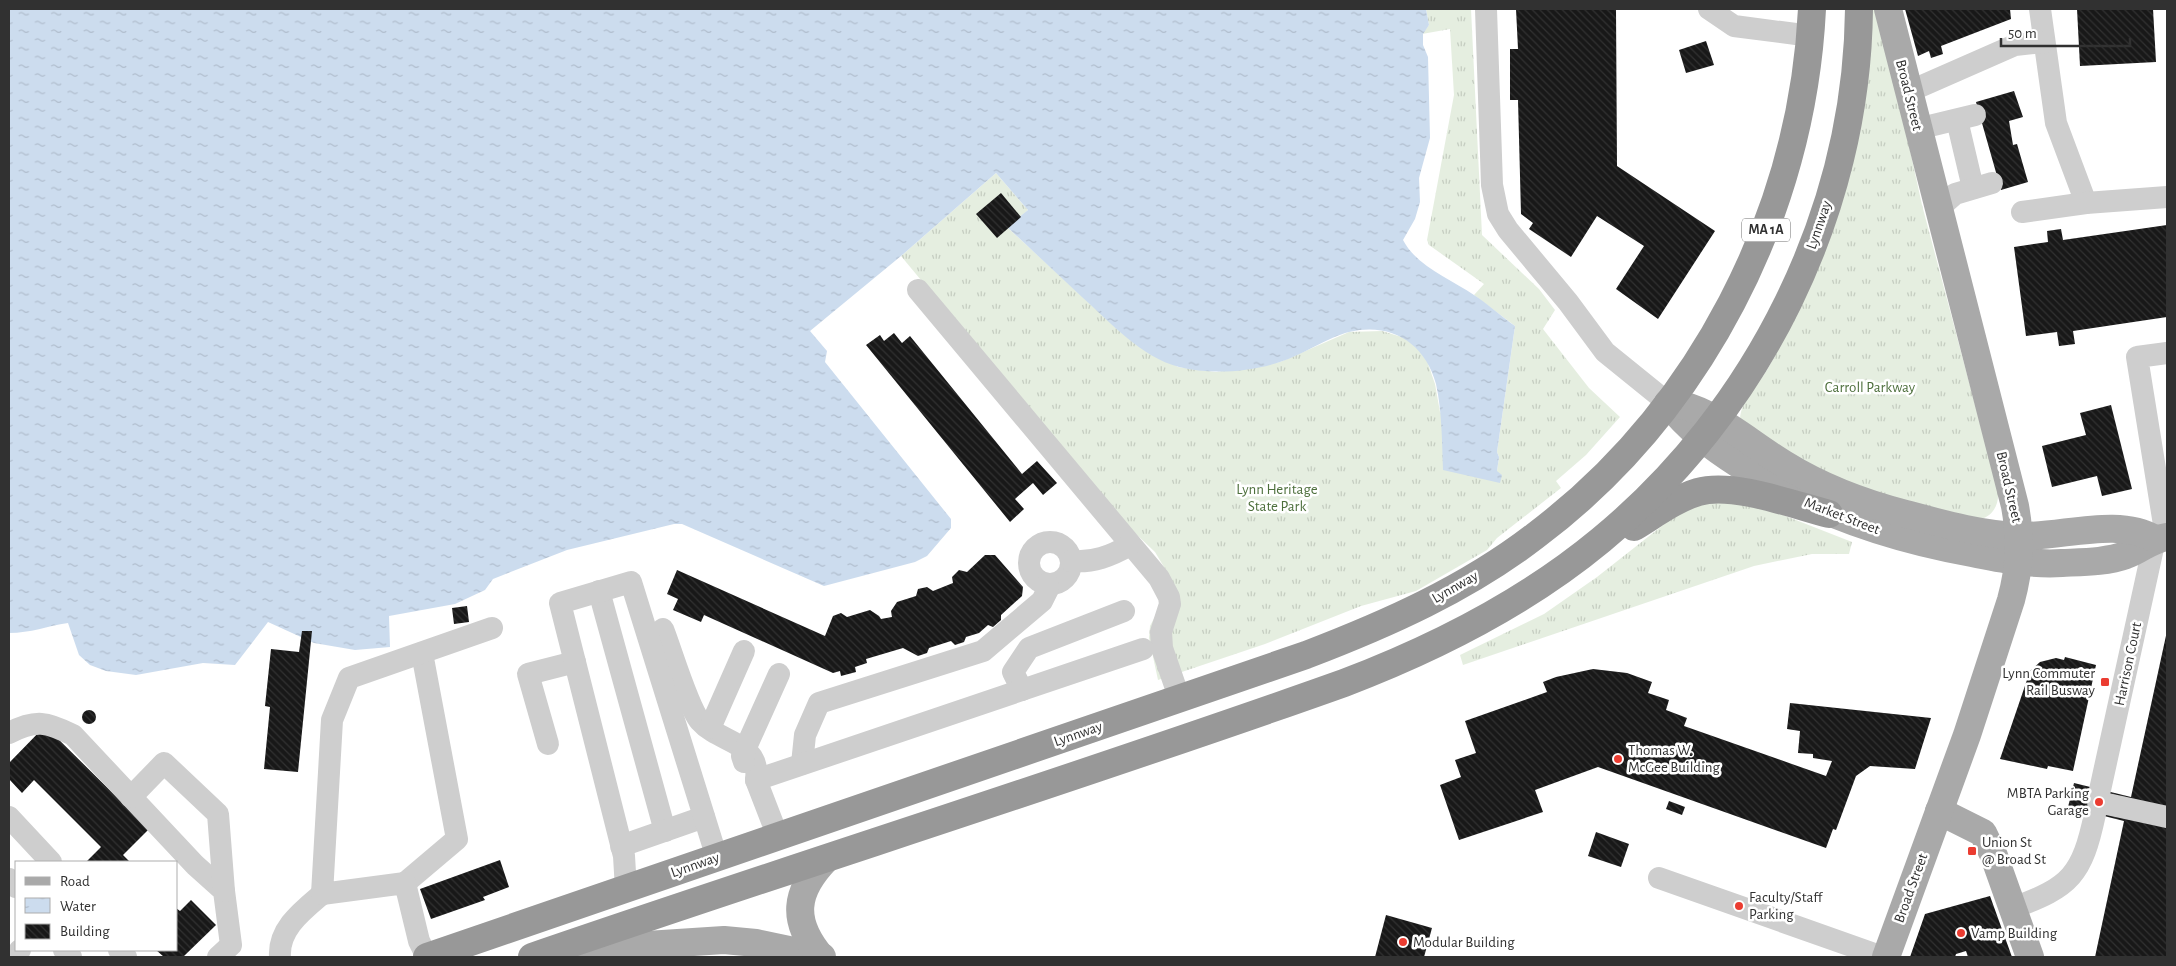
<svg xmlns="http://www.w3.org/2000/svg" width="2176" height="966" viewBox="0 0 2176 966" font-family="'Alegreya Sans',sans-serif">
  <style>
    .grass { fill: url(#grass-tufts) }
    .water { fill: url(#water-ripples) }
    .building { fill: url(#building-back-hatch) }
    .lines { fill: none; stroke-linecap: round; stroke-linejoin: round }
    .minor { stroke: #cecece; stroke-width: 22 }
    .major { stroke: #a9a9a9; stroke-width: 28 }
    .highway { stroke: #989898; stroke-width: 28 }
    .poi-dot { fill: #eb3c31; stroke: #fff; stroke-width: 2 }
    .labels { text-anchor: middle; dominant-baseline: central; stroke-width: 5; stroke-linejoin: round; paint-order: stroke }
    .shield { fill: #fff; stroke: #6f6f6f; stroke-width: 1 }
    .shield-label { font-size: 14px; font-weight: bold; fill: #313131 }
    .street-label { font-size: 15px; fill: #313131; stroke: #fff }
    .park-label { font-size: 15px; fill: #4d6f3c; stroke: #fff }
    .poi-label { font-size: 15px; fill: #313131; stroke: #fff; text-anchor: start }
  </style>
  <defs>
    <pattern id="grass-tufts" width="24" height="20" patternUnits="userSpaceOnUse" patternTransform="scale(1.25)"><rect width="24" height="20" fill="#e5eee0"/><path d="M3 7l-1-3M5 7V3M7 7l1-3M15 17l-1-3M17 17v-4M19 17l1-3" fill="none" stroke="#c5cdc1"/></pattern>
    <pattern id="water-ripples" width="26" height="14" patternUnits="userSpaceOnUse" patternTransform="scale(1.25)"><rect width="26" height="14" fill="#ccdcee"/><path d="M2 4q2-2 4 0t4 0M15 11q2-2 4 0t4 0" fill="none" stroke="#b0bdcd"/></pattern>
    <pattern id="building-back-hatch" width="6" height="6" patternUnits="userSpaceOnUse" patternTransform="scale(1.25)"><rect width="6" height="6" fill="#181818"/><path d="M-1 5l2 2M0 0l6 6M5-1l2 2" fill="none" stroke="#313131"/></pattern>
  </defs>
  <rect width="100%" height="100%" fill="#fff"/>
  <g class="grass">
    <polygon points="1426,9 1471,9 1482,235 1539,289 1555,310 1543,329 1589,388 1620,417 1586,455 1556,481 1561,488 1497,538 1487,550 1416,591 1361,606 1265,644 1158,680 1149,638 1150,626 1173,582 1155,552 1116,515 901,256 996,173 1028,210 1008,228 1123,334 1178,367 1216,372 1280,362 1349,332 1382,331 1405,338 1418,348 1427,361 1435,384 1440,412 1497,471 1499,457 1497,452 1515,326 1474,295 1484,284 1429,245 1427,240 1454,95 1450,29 1422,34 1429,25"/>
    <path d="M1871,9H1879L1922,205L1998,491C1999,504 1994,515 1981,519L1922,508L1819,472L1740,419C1741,400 1758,385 1767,370C1779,349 1790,328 1801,306C1846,213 1871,112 1871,9Z"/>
    <polygon points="1712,499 1765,508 1852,542 1849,554 1812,554 1754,566 1463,665 1460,655 1544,614 1597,577 1681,511"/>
  </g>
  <path class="water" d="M9,9H1426L1429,25L1423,34V45L1428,57L1430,138L1419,178L1420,202L1415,219L1403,240C1417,267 1451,279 1474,295C1488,304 1501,316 1515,326L1497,452L1499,457L1497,471L1502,475L1500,483L1443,470C1442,442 1442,411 1436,384C1425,343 1391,322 1349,332C1329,337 1302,355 1280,362C1249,372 1211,375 1179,367C1141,357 1111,323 1082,297C1057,274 1032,250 1007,227L1028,210L996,173L901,256L810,331L827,351L825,362L951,519V528L927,556L915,562L824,586L682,524H674L567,550L493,579L485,590L455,604L389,616L390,647L355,650L314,643L268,622L235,665L203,663L136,675L106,671L90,665L79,655L68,623C47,626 31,633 9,633Z"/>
  <g class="building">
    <polygon points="1516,9 1616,9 1617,166 1715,231 1658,319 1616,289 1644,246 1597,216 1571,257 1529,229 1533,223 1521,214 1518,100 1510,100 1510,49 1518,49"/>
    <polygon points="1905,9 2010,9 2011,19 1941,46 1943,54 1931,58 1929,51 1918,56"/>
    <polygon points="2077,9 2153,9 2156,62 2080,66"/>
    <polygon points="1706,41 1714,65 1686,73 1679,50"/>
    <polygon points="2014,91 2023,117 2009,121 2013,145 2017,144 2028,182 2001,190 1976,102"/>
    <polygon points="1001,193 1021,217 997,238 976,214"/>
    <polygon points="2167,225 2167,317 2073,331 2075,344 2059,346 2057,332 2026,336 2014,247 2048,242 2047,231 2061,229 2063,240"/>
    <polygon points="894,333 902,343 910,336 1022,474 1037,461 1057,483 1043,495 1033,483 1015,499 1024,509 1010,522 866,345 880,335 884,341"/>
    <polygon points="2111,405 2132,489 2102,496 2097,476 2052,487 2042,446 2086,435 2080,413"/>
    <polygon points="985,555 995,555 1023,587 1022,596 1001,615 1001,620 993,627 988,625 979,633 966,637 964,642 955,645 951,641 929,648 927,653 918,656 903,648 866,659 867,663 855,667 856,672 841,676 840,671 833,673 704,615 701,622 673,610 678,599 667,594 677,570 825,636 833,616 841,613 847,617 870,610 879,616 881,619 892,617 891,611 897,602 916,596 918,589 927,587 933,591 953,583 952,577 959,570 967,572"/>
    <polygon points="467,606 469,622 454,624 452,608"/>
    <polygon points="302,631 312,631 298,772 264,769 270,707 265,706 271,649 299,652"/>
    <polygon points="2167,631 2167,957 2095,957 2124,821 2068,807 2074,783 2131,797"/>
    <polygon points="2065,657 2096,665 2073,771 2048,766 2047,769 2000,759 2030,671 2040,662 2056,658 2064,660"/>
    <polygon points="1593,669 1627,673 1652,682 1648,693 1669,700 1666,710 1687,718 1684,726 1826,776 1832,761 1813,758 1813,754 1798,753 1800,731 1787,729 1790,703 1931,718 1915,769 1870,766 1856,776 1836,830 1833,829 1826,848 1598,767 1535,790 1543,812 1459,840 1440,785 1461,777 1455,760 1476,753 1465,721 1547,692 1543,682 1556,677"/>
    <circle cx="89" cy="717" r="7"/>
    <polygon points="45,726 149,829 123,855 130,862 86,862 101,847 34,780 22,793 9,779 9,763"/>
    <polygon points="1669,801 1685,807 1682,815 1666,809"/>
    <polygon points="1596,832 1629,844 1621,867 1588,856"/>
    <polygon points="500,860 509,887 483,897 485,900 431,919 420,889"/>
    <polygon points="1990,896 2012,957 1968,957 1966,951 1956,954 1955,957 1910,957 1925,914"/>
    <polygon points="191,900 216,925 183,957 164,957 156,950 176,950 176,908 180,911"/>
    <polygon points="1386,915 1432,928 1424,957 1375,957"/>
  </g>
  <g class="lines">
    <g class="minor">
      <polyline points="1486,9 1492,185 1498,214 1508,230 1568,302 1605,352 1668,403"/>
      <polyline points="1709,9 1734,26 1811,36"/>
      <polyline points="2040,9 2056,123 2086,203"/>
      <polyline points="1908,92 2015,45 2044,42"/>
      <polyline points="1957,120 1973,188"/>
      <polyline points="1917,129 1975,115"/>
      <polyline points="1938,209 1955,194 1992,183"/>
      <polyline points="2022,212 2086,203 2167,197"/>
      <polyline points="918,290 1159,578 1169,597 1170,604 1161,632 1162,648 1180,700"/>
      <polyline points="2166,537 2137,357 2167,353"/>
      <circle cx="1050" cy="563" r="21"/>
      <path d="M1071,561C1093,563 1111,556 1130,545"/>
      <polyline points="599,591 665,831"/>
      <path d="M663,629C671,649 688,707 700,721C720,744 761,741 756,780"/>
      <polyline points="1022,690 1013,672 1029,648 1124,611"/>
      <polyline points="710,728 744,651"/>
      <path d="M9,733C36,719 47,722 73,735L195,865L224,891L231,945L218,957"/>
      <polyline points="548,744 528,674 575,662"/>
      <polyline points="744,762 742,756 779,674"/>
      <polyline points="802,764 805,735 819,703 983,651 1042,601 1048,589 1048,584"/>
      <polyline points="2100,790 2155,539"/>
      <polyline points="131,797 164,763 218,814 224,891"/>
      <polyline points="2098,802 2167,817"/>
      <polyline points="9,817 51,862"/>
      <polyline points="778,837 756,780 1143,649"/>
      <polyline points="621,846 704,817"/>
      <polyline points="1659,878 1883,957"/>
      <polyline points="9,879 16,887"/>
      <polyline points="405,883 457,839 422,653"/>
      <polyline points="626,889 624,856 560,603 631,582 717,858"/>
      <path d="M2013,908C2071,887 2082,875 2095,814"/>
      <polyline points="64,950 71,957"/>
      <polyline points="119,950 126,957"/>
      <polyline points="15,957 20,950"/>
      <path d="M280,957C278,929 302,911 322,894"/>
      <polyline points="427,957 419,941 405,883 322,894 332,720 349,678 492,628"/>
    </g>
    <g class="major">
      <path d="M1668,403C1688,429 1712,447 1740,465C1811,512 1889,538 1972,553C2003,559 2031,565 2062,563C2083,562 2107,562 2126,555C2141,550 2151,539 2167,537"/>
      <path d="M1668,403C1710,406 1747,442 1784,464C1821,487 1863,503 1906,514C1943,524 1982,535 2021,536C2063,537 2118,517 2155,539"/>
      <polyline points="1939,811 1983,833 1994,856 2030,957"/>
      <polyline points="570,950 724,940 756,943 822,957"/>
      <path d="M821,957C791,921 794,892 826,859"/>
      <path d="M1886,957L1967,735L2011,600C2020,567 2021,539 2015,506L1888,9"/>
    </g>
    <g class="highway">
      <path d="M1634,527C1654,515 1675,499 1698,492C1733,482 1794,505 1829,514"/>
      <path d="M427,957L1306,655C1387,624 1466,589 1535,536C1700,412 1802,214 1812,9"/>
      <path d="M532,957C802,864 1075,779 1344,683C1436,648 1525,603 1601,540C1758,411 1857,212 1859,9"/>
    </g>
  </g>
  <g class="poi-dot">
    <rect x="2100" y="677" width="10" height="10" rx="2.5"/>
    <circle cx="1618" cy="759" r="5"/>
    <circle cx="2099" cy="802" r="5"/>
    <rect x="1967" y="846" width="10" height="10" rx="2.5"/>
    <circle cx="1739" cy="906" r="5"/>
    <circle cx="1961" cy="933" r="5"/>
    <circle cx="1403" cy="942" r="5"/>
  </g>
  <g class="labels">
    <rect class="shield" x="1742" y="218.5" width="48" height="23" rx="4"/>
    <g class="shield-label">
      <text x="1766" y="230">MA 1A</text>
    </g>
    <g class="street-label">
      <text transform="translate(1909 95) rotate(76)">Broad Street</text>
      <text transform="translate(1819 225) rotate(-71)">Lynnway</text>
      <text transform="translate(2009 487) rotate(77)">Broad Street</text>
      <text transform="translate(1842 516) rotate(21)">Market Street</text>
      <text transform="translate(1455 587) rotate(-30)">Lynnway</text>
      <text transform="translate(2128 664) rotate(-78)">Harrison Court</text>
      <text transform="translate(1078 734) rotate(-19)">Lynnway</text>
      <text transform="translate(695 865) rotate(-19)">Lynnway</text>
      <text transform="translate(1911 888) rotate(-70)">Broad Street</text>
    </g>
    <g class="park-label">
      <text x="1870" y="387">Carroll Parkway</text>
      <text x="1277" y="489">Lynn Heritage<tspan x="1277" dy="17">State Park</tspan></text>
    </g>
    <g class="poi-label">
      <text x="2095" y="673" text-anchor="end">Lynn Commuter<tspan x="2095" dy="17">Rail Busway</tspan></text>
      <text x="1628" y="750">Thomas W.<tspan x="1628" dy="17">McGee Building</tspan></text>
      <text x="2089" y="793" text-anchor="end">MBTA Parking<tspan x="2089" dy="17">Garage</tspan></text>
      <text x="1982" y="842">Union St<tspan x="1982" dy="17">@ Broad St</tspan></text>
      <text x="1749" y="897">Faculty/Staff<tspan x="1749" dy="17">Parking</tspan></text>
      <text x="1971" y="933">Vamp Building</text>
      <text x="1413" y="942">Modular Building</text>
    </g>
  </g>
  <rect width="2176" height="966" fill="none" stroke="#313131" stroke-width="20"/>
  <rect x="15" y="861" width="162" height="90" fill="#ffffff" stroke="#adadad"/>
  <rect x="25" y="877" width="25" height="8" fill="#a9a9a9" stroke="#adadad"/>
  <text x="60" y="886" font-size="15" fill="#313131">Road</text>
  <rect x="25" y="898" width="25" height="15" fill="url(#water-ripples)" stroke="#adadad"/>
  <text x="60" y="911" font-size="15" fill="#313131">Water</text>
  <rect x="25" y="924" width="25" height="15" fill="url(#building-back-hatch)" stroke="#adadad"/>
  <text x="60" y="936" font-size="15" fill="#313131">Building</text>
  <path d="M2001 38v8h129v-8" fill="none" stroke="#313131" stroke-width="2.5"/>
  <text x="2008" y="38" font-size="15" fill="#313131" stroke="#ffffff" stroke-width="4" paint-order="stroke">50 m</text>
</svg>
